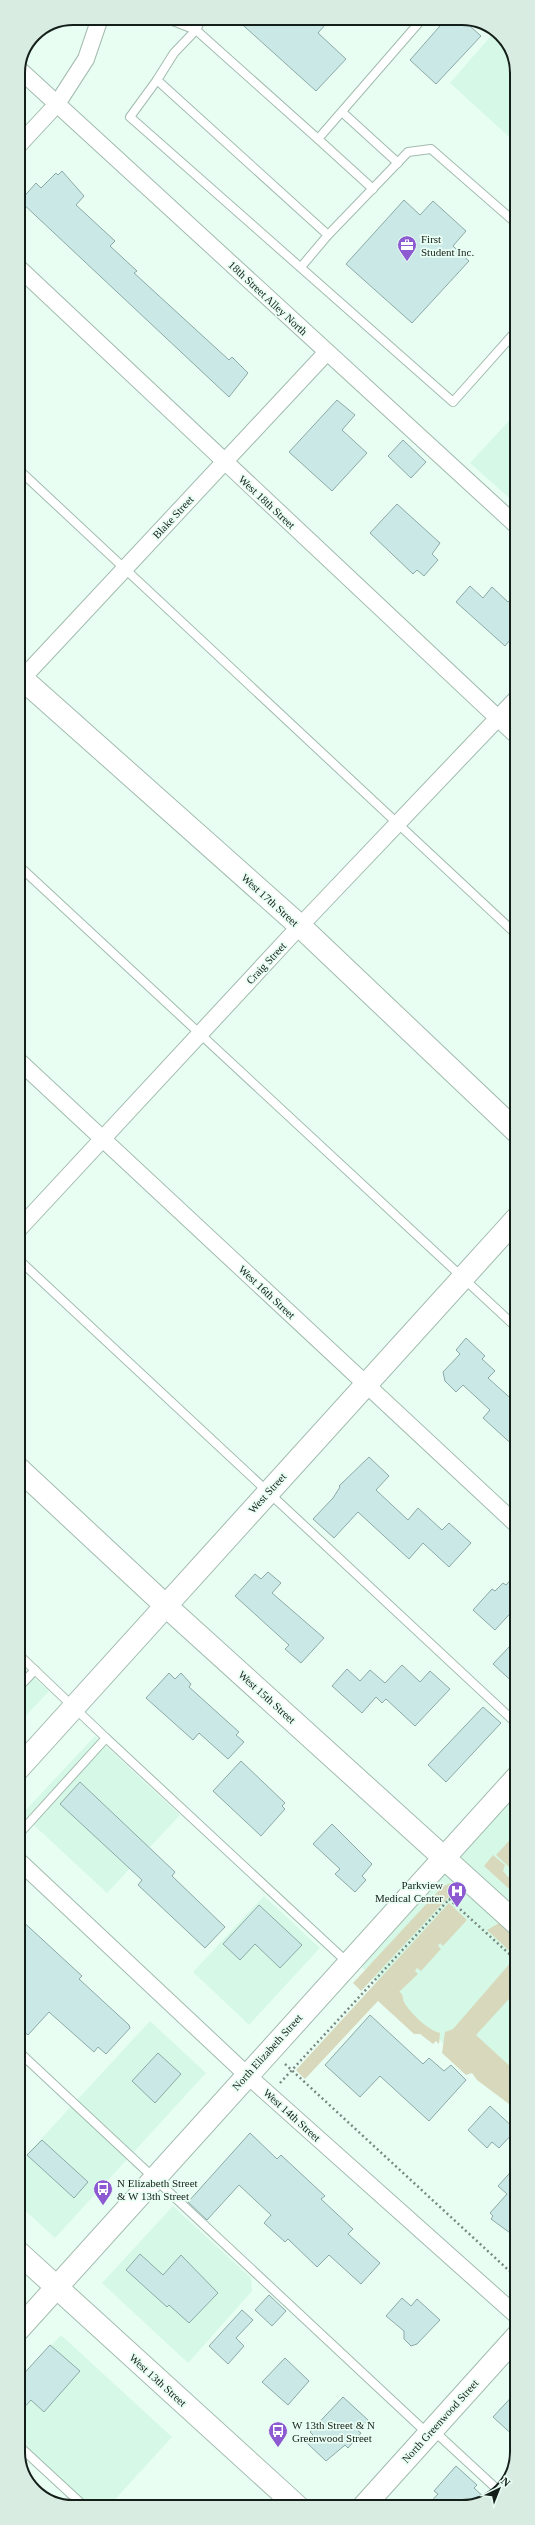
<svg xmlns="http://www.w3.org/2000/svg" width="535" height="2525" viewBox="0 0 535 2525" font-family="Georgia,serif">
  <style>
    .built { fill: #d6f9e7 }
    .green { fill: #d8d9bc }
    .building { fill: #cae9e6; stroke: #8ca9a7 }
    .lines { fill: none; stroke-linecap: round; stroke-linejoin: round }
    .lane-casing { stroke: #a2bbaf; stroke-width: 10 }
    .street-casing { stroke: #a2bbaf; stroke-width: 18 }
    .secondary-casing { stroke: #a2bbaf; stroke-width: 24 }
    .path { stroke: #798981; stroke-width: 2.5; stroke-dasharray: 2 3; stroke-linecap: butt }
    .lane { stroke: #fff; stroke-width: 8 }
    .street { stroke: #fff; stroke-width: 16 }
    .secondary { stroke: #fff; stroke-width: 22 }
    .labels { text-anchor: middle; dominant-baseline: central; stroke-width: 3.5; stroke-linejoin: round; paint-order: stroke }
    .poi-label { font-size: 11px; fill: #151f1a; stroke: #e9fef3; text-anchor: start }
    .street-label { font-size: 11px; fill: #151f1a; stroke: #e9fef3 }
    .rim { fill: none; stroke: #151f1a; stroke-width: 2 }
  </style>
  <rect width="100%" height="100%" fill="#e9fef3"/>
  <g class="built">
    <polygon points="495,31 501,34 516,66 517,144 450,83"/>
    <polygon points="517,412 517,505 470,463"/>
    <polygon points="18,1663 49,1691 18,1724"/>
    <polygon points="95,1736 180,1815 107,1893 22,1814"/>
    <polygon points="517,1777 517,2112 352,1958"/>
    <polygon points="264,1896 320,1948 249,2025 193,1972"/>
    <polygon points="150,2021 206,2073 55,2238 18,2204 18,2164"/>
    <polygon points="173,2206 251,2278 252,2291 188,2363 102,2283"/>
    <polygon points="61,2335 172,2437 108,2507 92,2507 19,2440 18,2382"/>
  </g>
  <g class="green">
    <polygon points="517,1832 517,1874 496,1855"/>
    <polygon points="493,1855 505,1865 503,1871 508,1877 517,1876 517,1896 484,1866"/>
    <polygon points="452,1883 457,1886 456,1889 361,1991 353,1983 443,1886"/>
    <path d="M449,1903L467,1920L443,1946L440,1943L438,1946L441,1949L421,1971L417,1968L415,1971L418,1974L399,1992C404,1994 402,1998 404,2002C410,2013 428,2030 440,2033L439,2044L436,2041L433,2044L420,2034H414L378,2001L305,2079L296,2070Z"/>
    <polygon points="499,1923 517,1940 517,1958 487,1930"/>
    <polygon points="512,1961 517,1966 517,2006 509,1999 476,2035 512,2068 517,2063 517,2110 477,2080 472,2073 466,2075 442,2053 445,2032 453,2029"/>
  </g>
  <g class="building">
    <polygon points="235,18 331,18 318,33 346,59 316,91"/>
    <polygon points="447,18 461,18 481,36 436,84 410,60"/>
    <polygon points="62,171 84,196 76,205 115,241 110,246 137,271 134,273 229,360 232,357 248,373 229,397 20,201 36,183 41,188 56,173 58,175"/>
    <polygon points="404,200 420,215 433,201 466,231 453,246 469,261 412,323 346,264"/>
    <polygon points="337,400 355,415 342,430 367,453 332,491 289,452"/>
    <polygon points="403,440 426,462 411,478 388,456"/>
    <polygon points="397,504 440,543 432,554 438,560 424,576 417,570 413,574 370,533"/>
    <polygon points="470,586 483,598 492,587 508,602 517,593 517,632 505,646 456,602"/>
    <polygon points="466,1338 485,1356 482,1359 495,1371 488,1378 517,1404 517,1449 483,1418 490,1410 463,1385 456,1392 445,1381 443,1372 460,1354 456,1350"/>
    <polygon points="369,1457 389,1476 376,1490 408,1520 418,1508 442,1530 449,1523 471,1543 449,1567 423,1543 409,1559 358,1512 334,1538 313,1519 333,1498 340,1487 339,1486"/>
    <polygon points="268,1572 281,1583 272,1593 324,1638 301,1663 285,1649 289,1645 235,1596 255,1574 261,1579"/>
    <polygon points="517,1573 517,1606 495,1630 473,1610 492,1589 495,1591 503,1583 506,1585"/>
    <polygon points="509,1647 517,1655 517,1686 493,1664"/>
    <polygon points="402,1665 420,1682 430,1671 450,1689 415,1726 386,1699 382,1703 376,1697 362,1713 332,1686 347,1669 360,1681 370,1670 385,1683"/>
    <polygon points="169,1673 175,1679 181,1673 191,1684 189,1687 239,1732 236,1735 244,1742 228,1759 199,1733 193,1740 146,1698"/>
    <polygon points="483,1707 501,1723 446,1782 428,1765"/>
    <polygon points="241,1761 285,1803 282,1806 285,1809 261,1836 213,1791"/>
    <polygon points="80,1782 175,1872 172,1876 225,1927 205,1948 138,1885 142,1880 60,1804"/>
    <polygon points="332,1824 372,1864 362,1876 366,1880 355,1892 335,1874 340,1869 313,1844"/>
    <polygon points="259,1905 302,1945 280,1968 255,1944 240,1960 223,1944"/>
    <polygon points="18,1917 82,1976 79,1979 129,2025 130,2028 106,2054 98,2047 94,2052 49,2012 28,2035 18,2027"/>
    <polygon points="370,2015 423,2064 429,2058 444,2071 451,2065 466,2080 429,2121 380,2076 360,2097 325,2065"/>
    <polygon points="158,2053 181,2074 155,2103 132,2081"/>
    <polygon points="490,2106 516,2130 499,2148 492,2142 487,2148 468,2130"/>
    <polygon points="250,2133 277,2159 281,2155 325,2196 321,2199 353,2229 348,2234 380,2263 361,2284 329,2255 317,2267 288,2239 285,2242 264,2223 271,2215 239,2185 207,2220 188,2202"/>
    <polygon points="42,2140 88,2182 74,2198 27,2155"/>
    <polygon points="517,2165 517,2238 491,2219 493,2216 490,2213 507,2194 498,2186"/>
    <polygon points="140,2254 163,2275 181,2255 218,2293 189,2323 169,2305 167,2307 126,2270"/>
    <polygon points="269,2295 286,2311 272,2326 255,2310"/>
    <polygon points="402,2298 411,2306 417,2299 440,2320 417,2344 411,2346 404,2339 404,2331 386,2316"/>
    <polygon points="242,2310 253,2320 236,2338 244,2346 228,2364 209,2346"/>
    <polygon points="50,2345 80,2371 44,2412 31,2400 18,2414 18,2380"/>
    <polygon points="285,2358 309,2381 288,2405 262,2382"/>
    <polygon points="517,2391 517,2439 493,2417"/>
    <polygon points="343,2397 368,2420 358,2431 361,2433 348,2448 345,2445 326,2461 306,2442 313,2435 310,2432"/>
    <polygon points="456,2466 477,2485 474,2488 485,2498 469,2506 427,2506 438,2494 434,2491"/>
  </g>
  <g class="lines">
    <g class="lane-casing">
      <g id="lane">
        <polyline points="165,18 196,30 318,139 423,18"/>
        <polyline points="202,18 196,30 174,53 157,80 328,235"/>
        <polyline points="157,80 130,117 453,402 517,330"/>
        <polyline points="342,112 398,163"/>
        <polyline points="318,139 373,189"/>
        <polyline points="301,267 328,235 408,152 431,149 517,224"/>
        <polyline points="18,469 517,935"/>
        <polyline points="18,865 517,1328"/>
        <polyline points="18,1259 517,1724"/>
        <polyline points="18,1654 106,1738 18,1835"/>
        <polyline points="18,1688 35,1670"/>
        <polyline points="106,1738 348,1963"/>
        <polyline points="18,2051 428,2434"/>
        <polyline points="433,2430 499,2491"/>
        <polyline points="19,2446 85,2507"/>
      </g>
    </g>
    <g class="street-casing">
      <g id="street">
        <polyline points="20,70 517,526"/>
        <polyline points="18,146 57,104 86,59 100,18"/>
        <polyline points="18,267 517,736"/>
        <polyline points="18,683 327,352"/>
        <polyline points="18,1060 517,1525"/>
        <polyline points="18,1230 300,926 517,698"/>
        <polyline points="18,1860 247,2075 517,2316"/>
      </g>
    </g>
    <g class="secondary-casing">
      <g id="secondary">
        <polyline points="18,675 300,926 517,1132"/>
        <polyline points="18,1468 165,1605 517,1924"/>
        <polyline points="18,1769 517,1218"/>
        <polyline points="18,2252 298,2507"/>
        <polyline points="18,2330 517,1777"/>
        <polyline points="363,2507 517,2336"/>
      </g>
    </g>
    <g class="path">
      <polyline points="449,1899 517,1961"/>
      <polyline points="285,2064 517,2278"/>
      <polyline points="280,2083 454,1894"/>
    </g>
    <use href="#lane" class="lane"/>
    <use href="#street" class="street"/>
    <use href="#secondary" class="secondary"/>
  </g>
  <defs>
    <g id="office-pin" transform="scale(1)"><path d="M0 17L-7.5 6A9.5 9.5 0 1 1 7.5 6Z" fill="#8d5ad2" stroke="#e9fef3"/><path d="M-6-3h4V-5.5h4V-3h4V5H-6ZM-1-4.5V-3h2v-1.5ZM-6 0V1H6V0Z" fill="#fff"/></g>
    <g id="hospital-pin" transform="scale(1)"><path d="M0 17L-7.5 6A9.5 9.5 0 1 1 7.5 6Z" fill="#8d5ad2" stroke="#e9fef3"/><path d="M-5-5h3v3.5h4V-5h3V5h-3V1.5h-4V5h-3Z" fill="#fff"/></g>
    <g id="bus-pin" transform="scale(1)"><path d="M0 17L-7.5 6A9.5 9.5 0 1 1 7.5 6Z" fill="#8d5ad2" stroke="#e9fef3"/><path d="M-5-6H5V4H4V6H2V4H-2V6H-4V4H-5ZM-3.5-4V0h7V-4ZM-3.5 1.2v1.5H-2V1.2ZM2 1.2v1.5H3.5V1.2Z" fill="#fff"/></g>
  </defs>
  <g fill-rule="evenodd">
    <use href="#office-pin" x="407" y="245"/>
    <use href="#hospital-pin" x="457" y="1891"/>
    <use href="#bus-pin" x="103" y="2189"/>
    <use href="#bus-pin" x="278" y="2431"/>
  </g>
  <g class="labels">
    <g class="poi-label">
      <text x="421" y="239">First<tspan x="421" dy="13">Student Inc.</tspan></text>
      <text x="443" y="1885" text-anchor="end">Parkview<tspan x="443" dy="13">Medical Center</tspan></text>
      <text x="117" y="2183">N Elizabeth Street<tspan x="117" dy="13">&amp; W 13th Street</tspan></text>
      <text x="292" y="2425">W 13th Street &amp; N<tspan x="292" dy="13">Greenwood Street</tspan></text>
    </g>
    <g class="street-label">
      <text transform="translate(268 298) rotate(43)">18th Street Alley North</text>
      <text transform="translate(267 502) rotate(43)">West 18th Street</text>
      <text transform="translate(173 517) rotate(-47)">Blake Street</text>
      <text transform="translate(270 900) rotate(42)">West 17th Street</text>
      <text transform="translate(266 963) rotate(-47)">Craig Street</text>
      <text transform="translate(267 1292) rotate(43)">West 16th Street</text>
      <text transform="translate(267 1493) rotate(-48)">West Street</text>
      <text transform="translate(267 1697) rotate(42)">West 15th Street</text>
      <text transform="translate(267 2052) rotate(-48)">North Elizabeth Street</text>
      <text transform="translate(292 2115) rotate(42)">West 14th Street</text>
      <text transform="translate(158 2380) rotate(42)">West 13th Street</text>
      <text transform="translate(440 2421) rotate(-48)">North Greenwood Street</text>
    </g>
  </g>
  <path d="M0 0H535V2525H0ZM73 25H462A48 48 0 0 1 510 73V2452A48 48 0 0 1 462 2500H73A48 48 0 0 1 25 2452V73A48 48 0 0 1 73 25Z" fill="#d8ece2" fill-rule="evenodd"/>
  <path class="rim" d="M73 25H462A48 48 0 0 1 510 73V2452A48 48 0 0 1 462 2500H73A48 48 0 0 1 25 2452V73A48 48 0 0 1 73 25Z"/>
  <g transform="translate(499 2489) rotate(43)" stroke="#e9fef3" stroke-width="3" paint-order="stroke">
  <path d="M0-3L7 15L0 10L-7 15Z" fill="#151f1a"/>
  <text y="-6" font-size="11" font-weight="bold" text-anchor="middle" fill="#151f1a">N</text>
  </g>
</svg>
